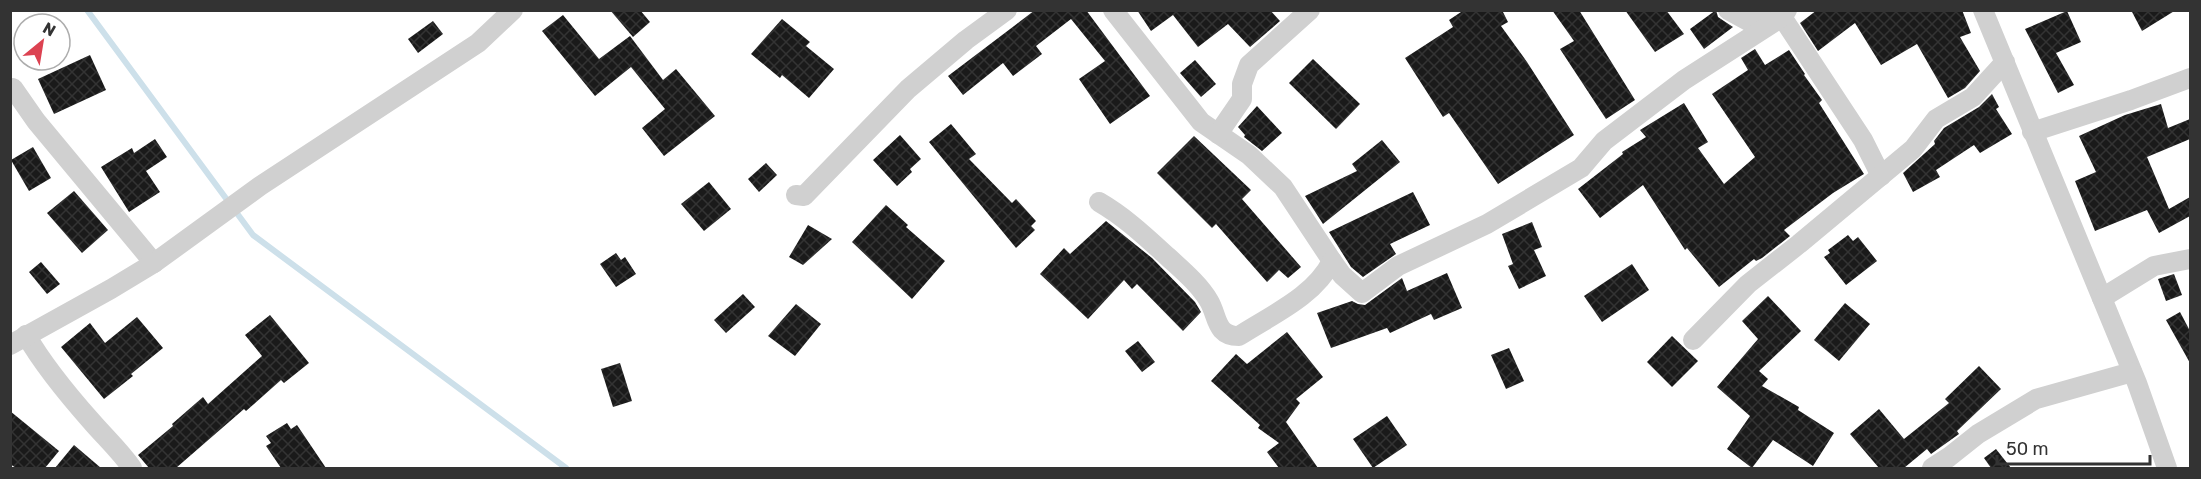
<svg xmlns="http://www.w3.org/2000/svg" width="2201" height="479" viewBox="0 0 2201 479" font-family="Rubik,sans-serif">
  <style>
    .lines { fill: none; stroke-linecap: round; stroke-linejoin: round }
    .stream { stroke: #cde0ea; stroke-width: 6 }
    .building { fill: url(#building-cross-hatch) }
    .minor { stroke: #d0d0d0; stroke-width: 20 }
  </style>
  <defs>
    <pattern id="building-cross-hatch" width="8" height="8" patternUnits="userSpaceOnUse" patternTransform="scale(1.5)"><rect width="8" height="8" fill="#1a1a1a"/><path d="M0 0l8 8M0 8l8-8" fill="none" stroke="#333"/></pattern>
  </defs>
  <rect width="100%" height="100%" fill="#fff"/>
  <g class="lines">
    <polyline class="stream" points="87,10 253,235 566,468"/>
  </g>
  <g class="building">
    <polygon points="610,10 640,10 650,22 633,37"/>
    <polygon points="1035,10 1086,10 1150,96 1110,124 1079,79 1105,61 1071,19 1036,46 1042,54 1013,76 1003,63 963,95 948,76"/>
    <polygon points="1137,10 1270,10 1280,21 1250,47 1228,24 1198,47 1173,15 1151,31"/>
    <polygon points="1464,10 1502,10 1508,22 1501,26 1527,62 1574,135 1498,184 1449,113 1443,117 1405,58 1453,27 1449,20"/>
    <polygon points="1552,10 1579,10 1635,100 1606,119 1560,49 1574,41"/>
    <polygon points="1625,10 1666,10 1684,34 1655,52"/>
    <polygon points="1716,10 1718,17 1733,27 1704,49 1690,29"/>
    <polygon points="1817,10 1962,10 1971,33 1960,37 1980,71 1965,88 1948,98 1917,44 1881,65 1855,23 1818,51 1800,23"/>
    <polygon points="2131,10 2176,10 2142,31"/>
    <polygon points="2067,11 2081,42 2056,53 2074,85 2058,93 2025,29"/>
    <polygon points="563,15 599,59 630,36 663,80 676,69 715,116 664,156 642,128 665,109 631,67 595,96 542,31"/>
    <polygon points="782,19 810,42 806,46 834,69 809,98 782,75 780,78 751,54"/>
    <polygon points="433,21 443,34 418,53 408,39"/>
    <polygon points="1755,49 1765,65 1789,50 1805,74 1804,75 1822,100 1819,103 1864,174 1833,193 1784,230 1790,236 1762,258 1756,261 1754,259 1719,287 1687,248 1685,250 1643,185 1600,218 1578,189 1623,154 1622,152 1646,137 1640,130 1684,103 1708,142 1698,148 1724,184 1755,157 1712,94 1748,70 1741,58"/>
    <polygon points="90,55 106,90 54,114 38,79"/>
    <polygon points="1313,59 1360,104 1336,129 1289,83"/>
    <polygon points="1195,60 1216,84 1201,97 1180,73"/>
    <polygon points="1992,94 1999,107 1996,109 2012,134 1980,153 1974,145 1936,170 1940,177 1913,192 1903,173 1935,144 1934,141 1944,128 1979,107"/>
    <polygon points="2161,104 2168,128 2190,119 2190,139 2147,157 2169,209 2190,197 2190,216 2159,233 2147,210 2095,231 2075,181 2096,172 2079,136 2125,115"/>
    <polygon points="1257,106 1282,133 1262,151 1244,137 1245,135 1238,127"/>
    <polygon points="951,124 976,154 969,159 1012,203 1016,199 1036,221 1031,226 1035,230 1016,248 929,142"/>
    <polygon points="900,135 921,159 910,169 912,172 897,186 873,160"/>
    <polygon points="1194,136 1251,190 1242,199 1301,267 1288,278 1279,270 1267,282 1216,224 1212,228 1157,173"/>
    <polygon points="155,139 167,157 146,171 160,192 129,212 101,167 132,148 134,153"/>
    <polygon points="1382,140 1400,162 1323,224 1305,196 1357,171 1352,164"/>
    <polygon points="33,147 51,178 29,191 11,160"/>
    <polygon points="766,163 777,175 759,192 748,179"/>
    <polygon points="709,182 731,209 704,231 681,204"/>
    <polygon points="74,191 108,230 82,253 47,213"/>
    <polygon points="1413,192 1430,225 1390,244 1396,254 1363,277 1351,267 1329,232"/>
    <polygon points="886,205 908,225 906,227 945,261 912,299 852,242"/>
    <polygon points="1106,221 1152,258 1195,302 1201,312 1183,331 1137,284 1132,289 1124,280 1088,319 1040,274 1064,248 1070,254"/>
    <polygon points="1532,222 1542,247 1534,250 1546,276 1519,289 1508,266 1513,264 1502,234"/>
    <polygon points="808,225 832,239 803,265 789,257"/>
    <polygon points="1848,235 1853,241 1858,237 1877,261 1846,285 1824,257 1830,253 1828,250"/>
    <polygon points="616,253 621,260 625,257 636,274 616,287 600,264"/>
    <polygon points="41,262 60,284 47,294 29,272"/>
    <polygon points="1632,264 1649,290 1602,322 1584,296"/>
    <polygon points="1447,273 1462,308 1434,320 1431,314 1390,333 1387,328 1331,348 1317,313 1352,301 1358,304 1365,305 1402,278 1407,291"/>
    <polygon points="2174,274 2182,295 2166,301 2158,279"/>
    <polygon points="743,294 755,307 726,333 714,320"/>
    <polygon points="1768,296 1801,331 1759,371 1768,379 1762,386 1799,407 1798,410 1834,433 1813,466 1773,440 1752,468 1727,449 1750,416 1717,387 1758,339 1742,321"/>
    <polygon points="1845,303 1870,324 1839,361 1814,340"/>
    <polygon points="796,304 821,324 795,356 768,336"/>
    <polygon points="2180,312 2190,331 2190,363 2166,320"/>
    <polygon points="270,315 309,363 284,383 281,380 246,411 244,409 176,468 149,468 138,455 173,426 172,424 203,397 208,404 262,356 245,335"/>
    <polygon points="137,317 163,348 131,374 133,376 104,399 61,347 90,323 105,343"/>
    <polygon points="1287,332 1323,377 1296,399 1300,403 1286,422 1318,468 1279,468 1267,452 1279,443 1258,428 1260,425 1211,381 1236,354 1247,364"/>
    <polygon points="1672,336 1698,361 1672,387 1647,362"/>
    <polygon points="1138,341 1155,362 1142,372 1125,351"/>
    <polygon points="1509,348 1524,381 1506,389 1491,355"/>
    <polygon points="620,363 632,401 613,407 601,369"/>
    <polygon points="1979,366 2001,389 1957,431 1959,434 1931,454 1927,449 1904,468 1879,468 1850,434 1879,409 1904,439 1949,403 1945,399"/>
    <polygon points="10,411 59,451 45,468 16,468 10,464"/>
    <polygon points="1387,416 1407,445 1373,468 1353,439"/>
    <polygon points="287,423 291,429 297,425 326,468 281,468 266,446 271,443 266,436"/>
    <polygon points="74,445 101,468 55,468"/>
    <polygon points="1996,449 2011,468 1991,468 1984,458"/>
  </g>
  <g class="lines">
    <g class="minor">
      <polyline points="1113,10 1201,122 1249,155 1283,187 1332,261"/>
      <polyline points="1728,10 1750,22 1782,17 1863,140 1881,176"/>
      <polyline points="1983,10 2137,383 2167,468"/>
      <polyline points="13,88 36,121 154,263"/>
      <polyline points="2032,132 2131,100 2190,78"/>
      <polyline points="1218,134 1242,99 1242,84 1249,65 1310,10"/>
      <polyline points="796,195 804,196 908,89 966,40 1007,10"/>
      <path d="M1099,202C1125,217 1146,237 1168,257C1182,270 1199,284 1209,301C1218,316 1215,336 1239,336C1271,315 1314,297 1332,261L1342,275L1362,293L1398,266L1487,224L1581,168L1604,141L1684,80L1782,17L1787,10"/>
      <polyline points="2102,298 2154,266 2190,259"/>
      <path d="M26,335C44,366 68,395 92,422C105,437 120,451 132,468"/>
      <polyline points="1693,340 1748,284 1799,244 1913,149 1936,119 1973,97 2005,62"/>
      <polyline points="10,345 111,289 154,263 260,186 478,43 513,10"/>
      <polyline points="1932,468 1949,457 1978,434 2036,399 2132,372"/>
    </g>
  </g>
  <rect width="2201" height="479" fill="none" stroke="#333333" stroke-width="24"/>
  <g transform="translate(42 42) rotate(30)"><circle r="28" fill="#ffffff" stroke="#adadad" stroke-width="1.5"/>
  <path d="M0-4.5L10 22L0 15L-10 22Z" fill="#dc4251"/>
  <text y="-9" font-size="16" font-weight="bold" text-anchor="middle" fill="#333333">N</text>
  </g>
  <path d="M1997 455v9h153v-9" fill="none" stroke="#333333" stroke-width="3"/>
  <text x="2006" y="455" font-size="18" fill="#333333" stroke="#ffffff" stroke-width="4.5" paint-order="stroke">50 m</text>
</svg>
